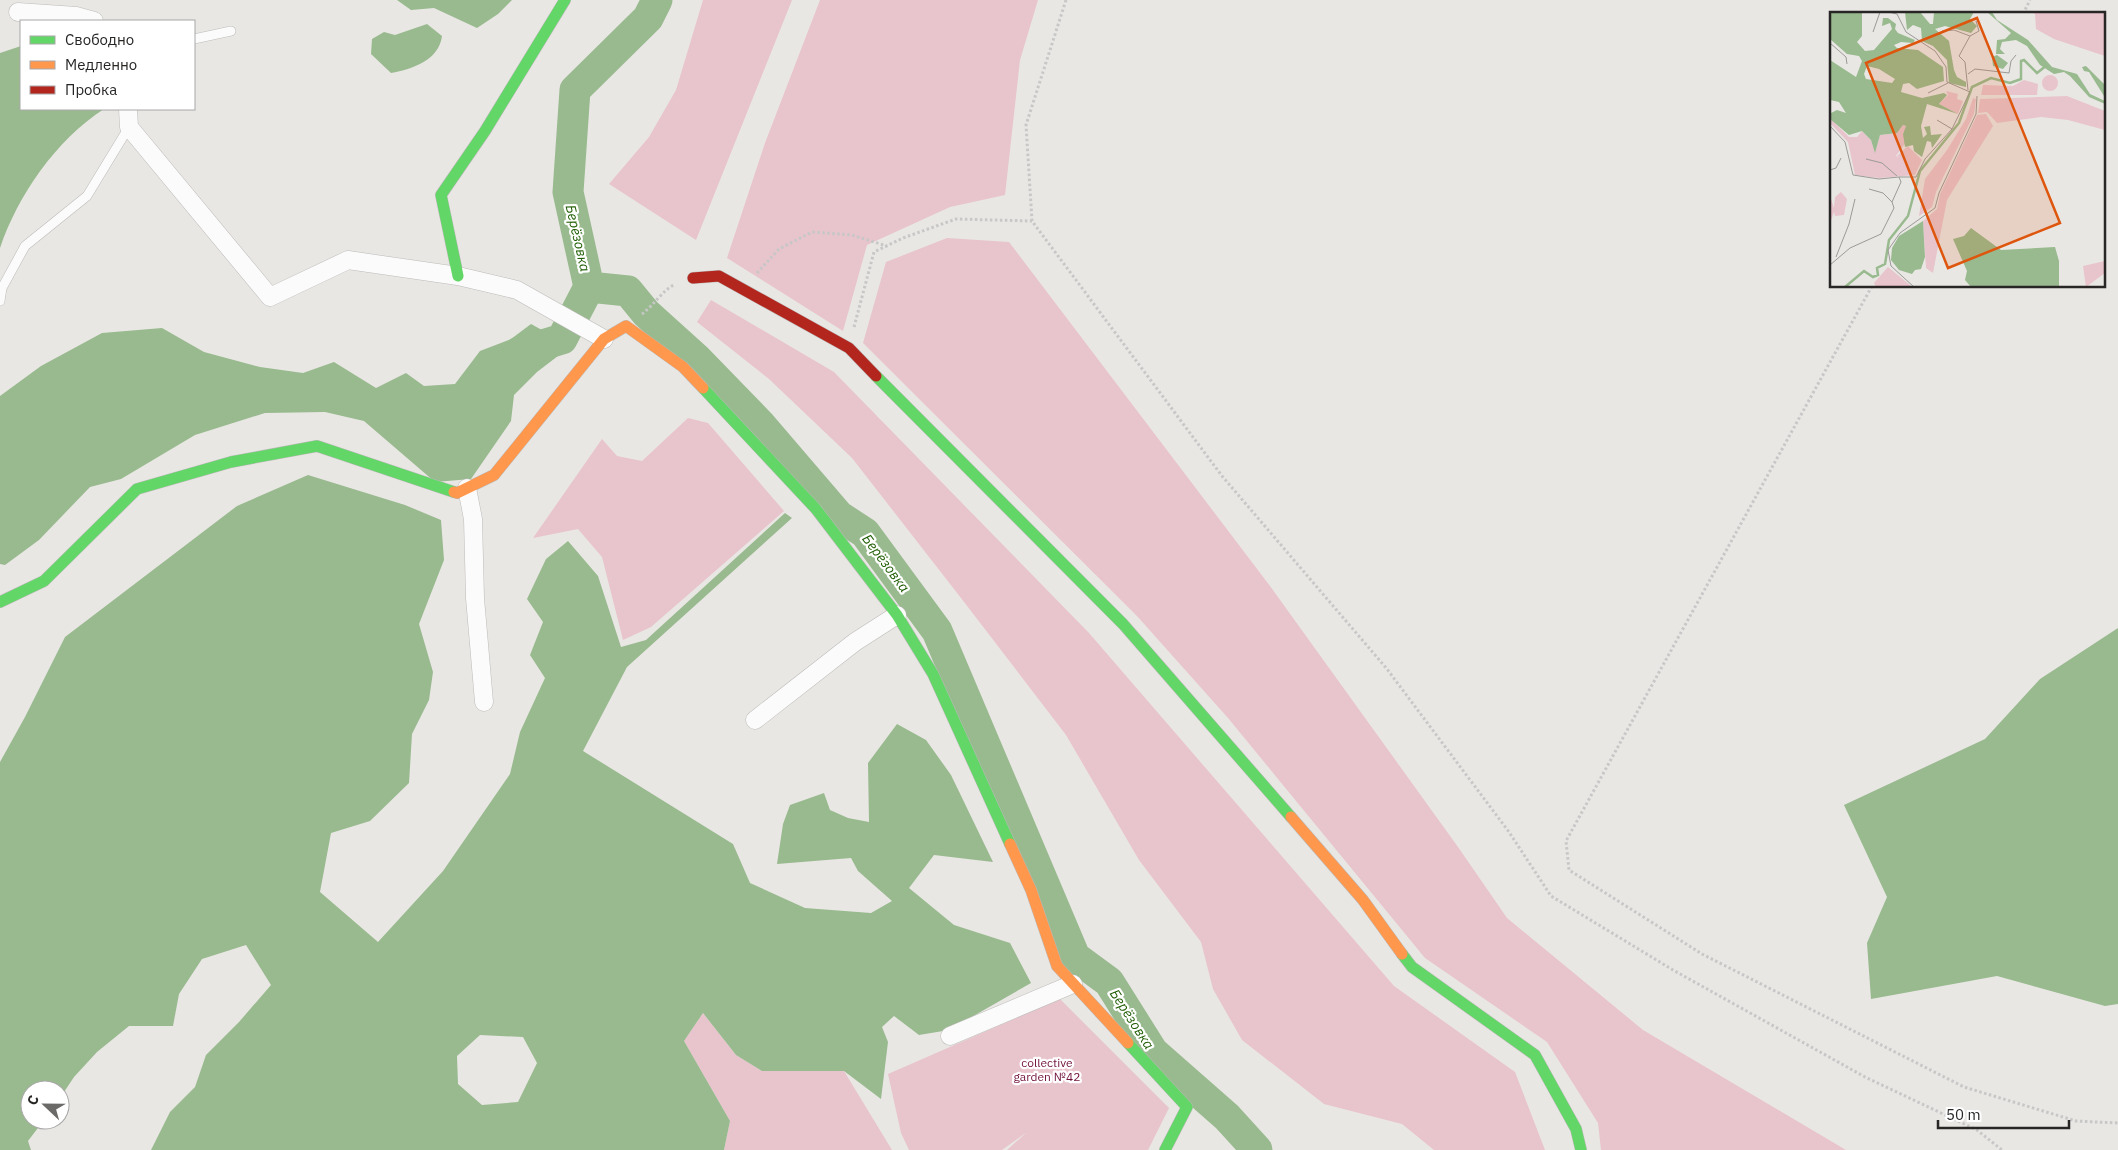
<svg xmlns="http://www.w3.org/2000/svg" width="2118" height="1150" viewBox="0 0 2118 1150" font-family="'IBM Plex Sans',sans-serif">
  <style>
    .green { fill: #e8c4cc }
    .water { fill: #98ba8e; fill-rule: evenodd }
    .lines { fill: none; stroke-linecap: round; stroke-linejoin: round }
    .river { stroke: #98ba8e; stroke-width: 31 }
    .lane-casing { stroke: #bcbbb9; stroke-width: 10 }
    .street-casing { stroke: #bcbbb9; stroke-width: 19 }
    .fast-casing { stroke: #bcbbb9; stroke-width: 12 }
    .slow-casing { stroke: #bcbbb9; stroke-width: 12 }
    .jam-casing { stroke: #bcbbb9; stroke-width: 12 }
    .path { stroke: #c7c7c7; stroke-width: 3; stroke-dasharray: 2.5 2.5; stroke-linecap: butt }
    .lane { stroke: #fcfbfb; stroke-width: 9 }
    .street { stroke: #fcfbfb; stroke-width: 18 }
    .fast { stroke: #63d668; stroke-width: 11 }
    .slow { stroke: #ff974d; stroke-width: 11 }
    .jam { stroke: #b3261e; stroke-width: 11 }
    .labels { text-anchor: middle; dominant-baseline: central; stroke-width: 4.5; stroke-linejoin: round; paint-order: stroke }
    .park-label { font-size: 12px; fill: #71113a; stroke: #fff }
    .water-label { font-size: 14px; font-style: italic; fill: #1d5c01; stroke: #fff }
    .inset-river { fill: none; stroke: #98ba8e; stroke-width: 2.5 }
    .inset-road { fill: none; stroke: #9c9a98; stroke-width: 1 }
    .view { fill: #de560d; fill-opacity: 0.15; stroke: #de560d; stroke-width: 2.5 }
    .inset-edge { fill: none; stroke: #282625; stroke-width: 2.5 }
  </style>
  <rect width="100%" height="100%" fill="#e9e7e4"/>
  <g class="green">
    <polygon points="703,0 792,0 696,240 609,184 649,137 676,90"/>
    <polygon points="820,0 1038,0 1020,60 1005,195 950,207 867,245 843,331 727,258 765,143"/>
    <polygon points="947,238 1009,242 1270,586 1458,847 1507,918 1643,1030 1846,1150 1601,1150 1598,1123 1547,1042 1425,958 1228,718 1137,616 863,343 886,262"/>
    <polygon points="711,300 834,372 1089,633 1394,986 1515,1072 1545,1150 1434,1150 1402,1124 1324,1104 1242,1040 1213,989 1201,942 1139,860 1066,735 961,598 852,458 769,379 697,322"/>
    <polygon points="688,418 708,423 784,511 651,627 623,640 602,557 578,529 533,538 602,439 617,456 642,461"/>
    <polygon points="1060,999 1169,1108 1148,1150 1007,1150 1027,1132 1002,1150 909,1150 901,1133 888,1074"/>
    <polygon points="703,1013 736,1055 762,1071 844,1071 892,1150 724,1150 730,1121 684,1041"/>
  </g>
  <g class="water">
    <polygon points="397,0 512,0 498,14 477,28 434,8 411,10"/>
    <path d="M427,24L442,36C439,60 413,69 391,73L371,54L372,39L384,32L395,35Z"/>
    <path d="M21,46V109H104C56,140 18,195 0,248V53Z"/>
    <polygon points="531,324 571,346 537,372 514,395 511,421 471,479 435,482 364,421 325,412 265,413 195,435 121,479 90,487 39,540 5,565 0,564 0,396 41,366 102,333 162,328 204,352 260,367 303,373 334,362 376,388 406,373 424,386 455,384 480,351 511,339"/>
    <path d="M308,475L405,505L441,520L444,560L419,624L433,672L429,700L412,734L409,783L370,821L331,833L320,892L378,942L443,871L510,774L520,732L545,678L530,655L543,622L527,599L546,559L568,541L598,576L621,647L646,640L785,513L792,518L627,667L583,751L733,844L750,883L805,908L871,913L892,901L858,871L851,858L777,864L783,824L790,805L824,793L830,810L848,818L869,822L868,763L897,724L926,740L951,775L993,862L934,855L909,888L954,925L1010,943L1031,983L949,1030L919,1035L894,1016L882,1027L888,1042L881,1099L844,1071H762L736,1055L703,1013L684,1041L730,1121L724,1150H151L170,1112L195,1087L206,1055L239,1022L271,985L246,945L202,959L179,994L173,1026H129L97,1052L74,1077L60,1098V1090H30V1120H44L28,1141L31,1150H0V762L25,717L65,637L237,506ZM480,1035L523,1037L537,1063L518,1102L482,1105L458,1084L457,1056Z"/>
    <polygon points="2118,628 2118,1004 2105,1006 1997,976 1871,999 1867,943 1887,897 1844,805 1985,739 2040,679"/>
  </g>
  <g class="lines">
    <g class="river">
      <polyline points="657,0 648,18 575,90 568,192 589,287 628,291 646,313 697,359 761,425 839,516 865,533 937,631 1075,957 1109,982 1153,1052 1227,1117 1257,1150"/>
      <polyline points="519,352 562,339 589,287"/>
    </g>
    <g class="lane-casing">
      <g id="lane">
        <polyline points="194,39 231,31"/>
        <polyline points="0,301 2,288 25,246 87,196 129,127"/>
      </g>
    </g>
    <g class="street-casing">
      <g id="street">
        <polyline points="18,12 76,16 94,21"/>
        <polyline points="128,109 129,127 270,297 348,260 458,276 517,290 604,339"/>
        <polyline points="467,488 473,519 475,598 484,702"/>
        <polyline points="755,720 855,642 897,615"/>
        <polyline points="950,1036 1073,984"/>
      </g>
    </g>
    <g class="fast-casing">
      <g id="fast">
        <polyline points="458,276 441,195 485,131 565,0"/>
        <polyline points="876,376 1123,624 1291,817"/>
        <polyline points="703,388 816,509 897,615 933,674 1010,844"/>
        <polyline points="0,602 44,581 137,489 231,462 317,446 454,492"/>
        <polyline points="1402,954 1412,967 1535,1055 1576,1129 1581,1150"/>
        <polyline points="1128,1043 1187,1107 1165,1150"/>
      </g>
    </g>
    <g class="slow-casing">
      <g id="slow">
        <polyline points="454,492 457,493 494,475 604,339 626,326 683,367 703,388"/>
        <polyline points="1291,817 1363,900 1402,954"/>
        <polyline points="1010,844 1031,890 1057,966 1128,1043"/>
      </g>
    </g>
    <g class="jam-casing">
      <polyline id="jam" points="693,278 719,276 849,348 876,376"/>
    </g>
    <g class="path">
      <polyline points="1066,0 1026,125 1032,221 1222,476 1387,669 1509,832 1551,896 1673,970 1865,1077 1977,1130 2002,1150"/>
      <polyline points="2023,14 2030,0"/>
      <polyline points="757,273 779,249 812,232 852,235 887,246"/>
      <polyline points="1872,286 1566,841 1569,870 1702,954 1964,1087 2076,1121 2118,1123"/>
      <path d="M642,314C653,306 664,289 674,285"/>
      <polyline points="854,327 874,252 903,238 956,219 1032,221"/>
    </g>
    <use href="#lane" class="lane"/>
    <use href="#street" class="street"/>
    <use href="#fast" class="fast"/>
    <use href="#slow" class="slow"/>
    <use href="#jam" class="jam"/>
  </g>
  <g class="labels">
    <g class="park-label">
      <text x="1047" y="1062">collective<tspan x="1047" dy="14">garden №42</tspan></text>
    </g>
    <g class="water-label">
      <text transform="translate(578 238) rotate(77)">Берёзовка</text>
      <text transform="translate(886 563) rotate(53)">Берёзовка</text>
      <text transform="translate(1132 1019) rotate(57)">Берёзовка</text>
    </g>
  </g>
  <g transform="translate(1830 12)">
    <rect width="275" height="275" fill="#e9e7e4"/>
    <path d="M202,0H275V44L224,27L206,17L205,2ZM212 71a8 8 0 1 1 16 0a8 8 0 1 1-16 0ZM194,68L208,72L207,83H151L153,73L183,74ZM116,79L128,82L127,87L133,89L128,102L109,92L118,83ZM237,84L275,99V118L238,108L211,105L167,111L157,100L148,101L150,87ZM143,86L146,87L144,102L106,180L102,195L89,204L95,167L117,138L136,107ZM156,102L163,114L117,188L103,261L96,256L93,209L107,197L110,182L147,103ZM0,106L19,125H27L32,119L41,128L45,140L50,123L67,121L73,113L76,114L73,122L76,130L66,144L70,146L67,144L78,134L92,148L85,163L49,166L25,163L18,130L0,111ZM11,180L17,187L14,203L5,204L4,200L0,211V184L4,196L5,185ZM275,249V261L256,275L253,254ZM58,255L80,273L81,275H46L44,271Z" fill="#e8c4cc"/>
    <path d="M0,0H32V24L27,30L35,39L44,38L62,17L60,11L52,14L53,6H58L66,12L65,17L68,21L85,28L83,31L71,30L64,33L67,36L88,38L113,55L114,69L87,77L79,71L73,72L71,80L92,86L114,81L117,83L109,92L128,102L97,92L91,114L93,126L97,122L94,115L100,114L101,123L112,122L102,136L101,130L97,129L92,145L84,139L83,133L75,135L73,122L76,114L73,113L67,121L50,123L45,141L41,128L32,119L19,123L0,107L1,101L7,98L16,101L9,90L0,88V48L26,65L32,49L29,44L17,42L0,27ZM37,54L49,57L65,67L62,71L36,67L34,62ZM75,0H90L100,12H103L104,0H144L140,7L147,14L141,21L115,14L105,17L119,29L124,58L127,65L136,70V75L119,71L117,48L103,34L92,29L91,16L83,13L77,18ZM157,0H162L167,8L198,28L222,55L247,62L260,82L275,89V92L259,85L240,64L234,60L224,62L210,53L197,34L186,28L172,30L170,37L175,42H166L167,28L175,27L181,21ZM167,43L178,51L173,57L163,54L162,45ZM256,54L275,73L274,84L259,60L254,59L252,55ZM93,209L95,245L91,257L85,258L82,262L69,258L61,248L62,236L69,224ZM141,216L171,238L225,235L229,249V275H141L135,268L137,259L123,227L134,224Z" fill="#98ba8e" fill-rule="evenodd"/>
    <path class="inset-river" d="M15,275L34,259L43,265L48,263L47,256L55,252L59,228L78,204L90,159L129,111L142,75L161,66L180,71L191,67V49L194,48L207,61L217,53"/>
    <path class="inset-road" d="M112,19L124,18L140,24M43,20L50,0M0,31L16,45L17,52M138,62L145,57L179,61L181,49L186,43M138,78L135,50L129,44L140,24L149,19L146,9M98,81L118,71M107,108L122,117M0,114L15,130L23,163L49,167L69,165M36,147L52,151L67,164M0,158L6,156L11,146M39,177L53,181L62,190M6,245L19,212L25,187M0,253L20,236L51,222L64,196L62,190L71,170L69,165H86L95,147L122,117L140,80L117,70L116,55L105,39L76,20L67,2L58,0M84,275L61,254L58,238L70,221L105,196L109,181L146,102L147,84"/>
    <path class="view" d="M147,6L230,211L118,256L36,51Z"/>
    <rect width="275" height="275" class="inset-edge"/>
  </g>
  <rect x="20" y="20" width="175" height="90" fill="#ffffff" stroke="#a9a8a8"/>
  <rect x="30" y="36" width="25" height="8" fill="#63d668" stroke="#a9a8a8"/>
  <text x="65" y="45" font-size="15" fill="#282625">Свободно</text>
  <rect x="30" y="61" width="25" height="8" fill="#ff974d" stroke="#a9a8a8"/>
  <text x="65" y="70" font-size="15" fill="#282625">Медленно</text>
  <rect x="30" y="86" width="25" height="8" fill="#b3261e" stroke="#a9a8a8"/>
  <text x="65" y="95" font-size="15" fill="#282625">Пробка</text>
  <g transform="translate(45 1105) rotate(292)"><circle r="24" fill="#ffffff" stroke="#a9a8a8"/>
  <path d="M0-4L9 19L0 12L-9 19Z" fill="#6c6a68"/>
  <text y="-8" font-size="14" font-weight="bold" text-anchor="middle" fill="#282625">С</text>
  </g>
  <path d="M1938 1120v8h131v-8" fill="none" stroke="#282625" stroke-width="2.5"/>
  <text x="1946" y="1120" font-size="15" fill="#282625" stroke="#ffffff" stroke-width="4" paint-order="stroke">50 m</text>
</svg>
